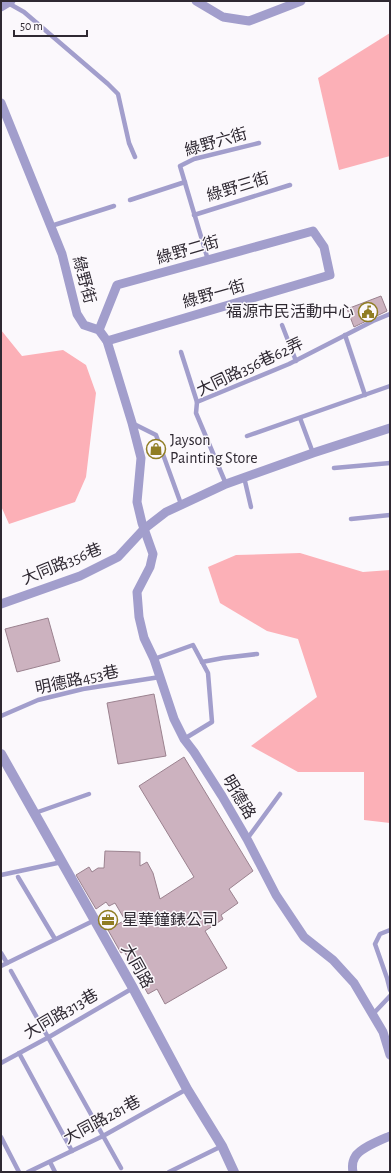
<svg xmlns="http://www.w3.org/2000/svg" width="391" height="1173" viewBox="0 0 391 1173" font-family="'Alegreya Sans','Noto Sans TC',sans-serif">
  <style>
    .forest { fill: #fcb0b7 }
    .building { fill: #ccb2bf; stroke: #9b828f }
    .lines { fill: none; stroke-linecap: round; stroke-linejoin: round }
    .service { stroke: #a29ecc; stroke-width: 4.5 }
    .minor { stroke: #a29ecc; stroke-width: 9 }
    .tertiary { stroke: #a29ecc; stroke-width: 10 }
    .labels { text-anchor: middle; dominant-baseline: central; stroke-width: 3; stroke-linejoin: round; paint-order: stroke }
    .street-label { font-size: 16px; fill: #2f2932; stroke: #fbf8fc }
    .poi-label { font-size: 16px; fill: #2f2932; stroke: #fbf8fc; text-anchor: start }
  </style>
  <rect width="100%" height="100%" fill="#fbf8fc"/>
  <g class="forest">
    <polygon points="390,33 390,156 339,170 318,78"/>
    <polygon points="1,330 22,356 63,350 86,365 96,393 86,477 75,502 9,524 1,506"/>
    <polygon points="300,553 363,572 390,570 390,823 364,820 364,772 298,772 251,746 317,697 298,639 267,631 220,603 208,567 236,555"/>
  </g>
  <g class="building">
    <polygon points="381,296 387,311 354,327 347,309"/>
    <polygon points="48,618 60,661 17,672 5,629"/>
    <polygon points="154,694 166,756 118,764 107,703"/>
    <polygon points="184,757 253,871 229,889 238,903 221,915 223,919 205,931 227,968 165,1004 157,989 148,994 124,951 121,953 108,930 125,920 115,903 109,906 106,902 96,909 76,875 89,867 92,872 98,868 104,868 105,851 140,852 140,866 147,862 153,873 160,899 194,877 139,786"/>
  </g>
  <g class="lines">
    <g class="service">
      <polyline points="8,3 24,12 108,84 118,94 129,143 135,157"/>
      <polyline points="130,200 185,182"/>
      <polyline points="194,215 290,185"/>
      <polyline points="51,226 114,206"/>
      <polyline points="208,260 180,166 194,159 259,143"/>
      <polyline points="282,325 296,361"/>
      <polyline points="345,335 365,395"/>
      <polyline points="181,352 197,402"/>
      <polyline points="300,418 313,453"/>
      <polyline points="132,423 156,435 181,504"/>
      <polyline points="247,436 390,386"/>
      <polyline points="334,468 390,463"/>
      <polyline points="244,477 251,507"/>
      <polyline points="226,484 196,413 197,402 289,364 373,321 390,314"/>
      <polyline points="351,519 390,515"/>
      <polyline points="154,659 193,645 208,673 212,722 184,739"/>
      <polyline points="202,662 223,658 257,654"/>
      <polyline points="1,716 38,700 83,689 160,677"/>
      <polyline points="35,813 89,794"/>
      <polyline points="247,839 280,794"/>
      <polyline points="1,875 62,862"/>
      <polyline points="18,877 55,939"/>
      <polyline points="390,930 380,934 375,944 387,978 390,990"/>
      <polyline points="1,953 7,963"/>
      <polyline points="1,966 95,920"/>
      <polyline points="11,971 121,1168"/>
      <polyline points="373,1014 390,996"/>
      <polyline points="19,1053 72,1151"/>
      <polyline points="1,1063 49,1037 133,988"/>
      <polyline points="1,1137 19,1172"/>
      <polyline points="50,1162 55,1172"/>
      <polyline points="28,1172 103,1136 187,1089"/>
      <polyline points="169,1172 222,1146"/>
    </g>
    <g class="minor">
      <polyline points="196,1 223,17 249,21 301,1"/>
      <polyline points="1,7 11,1"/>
      <polyline points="1,103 62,254 77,314 84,325 99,330 107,341 132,423 141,458 137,502 142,523 153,554 150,567 137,592 139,617 144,638 154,659 174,719 184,739 194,752 222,796 247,839 276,895 304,937 333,960 354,983 383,1032 390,1055"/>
      <polyline points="99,330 117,285 313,231 324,247 330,275 107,341"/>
      <polyline points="1,604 80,576 118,557 144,529 166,512 226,484 313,453 390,428"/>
      <path d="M353,1172C352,1167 352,1162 355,1157C360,1148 381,1140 390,1136"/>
    </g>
    <polyline class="tertiary" points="1,754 133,988 187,1089 222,1146 234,1172"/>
  </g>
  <defs>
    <g id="civic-ring" transform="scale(1)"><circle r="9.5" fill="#fbf8fc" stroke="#907d23" stroke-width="1.5"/><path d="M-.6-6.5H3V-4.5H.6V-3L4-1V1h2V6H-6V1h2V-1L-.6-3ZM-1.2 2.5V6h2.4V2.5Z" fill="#907d23"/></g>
    <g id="shop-ring" transform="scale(1)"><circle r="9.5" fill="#fbf8fc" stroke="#907d23" stroke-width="1.5"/><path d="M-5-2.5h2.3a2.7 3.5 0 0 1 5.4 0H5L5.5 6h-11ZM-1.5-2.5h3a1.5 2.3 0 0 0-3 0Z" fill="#907d23"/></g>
    <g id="office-ring" transform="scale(1)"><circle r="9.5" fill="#fbf8fc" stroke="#907d23" stroke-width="1.5"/><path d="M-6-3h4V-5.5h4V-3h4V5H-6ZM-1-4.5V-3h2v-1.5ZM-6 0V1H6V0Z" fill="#907d23"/></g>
  </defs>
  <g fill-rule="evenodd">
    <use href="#civic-ring" x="368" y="312"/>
    <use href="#shop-ring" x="156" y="449"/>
    <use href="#office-ring" x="108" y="920"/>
  </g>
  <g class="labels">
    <g class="street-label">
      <text transform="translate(216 142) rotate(-16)">綠野六街</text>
      <text transform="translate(238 187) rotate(-17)">綠野三街</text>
      <text transform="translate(188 250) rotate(-16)">綠野二街</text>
      <text transform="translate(84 280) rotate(75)">綠野街</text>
      <text transform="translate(214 294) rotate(-16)">綠野一街</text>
      <text transform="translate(250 367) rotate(-25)">大同路356巷62弄</text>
      <text transform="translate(62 564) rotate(-22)">大同路356巷</text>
      <text transform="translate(77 680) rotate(-12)">明德路453巷</text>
      <text transform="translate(239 797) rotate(59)">明德路</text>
      <text transform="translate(137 966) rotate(61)">大同路</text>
      <text transform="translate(61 1014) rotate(-30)">大同路313巷</text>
      <text transform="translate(102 1120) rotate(-28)">大同路281巷</text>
    </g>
    <g class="poi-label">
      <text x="354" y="312" text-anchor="end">福源市民活動中心</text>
      <text x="170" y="440">Jayson<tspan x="170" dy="18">Painting Store</tspan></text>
      <text x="122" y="920">星華鐘錶公司</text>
    </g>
  </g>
  <rect width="391" height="1173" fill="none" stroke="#2f2932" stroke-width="4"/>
  <path d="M14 30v6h73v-6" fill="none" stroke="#2f2932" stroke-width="2"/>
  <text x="20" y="30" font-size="12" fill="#2f2932" stroke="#fbf8fc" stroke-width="3" paint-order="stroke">50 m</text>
</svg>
